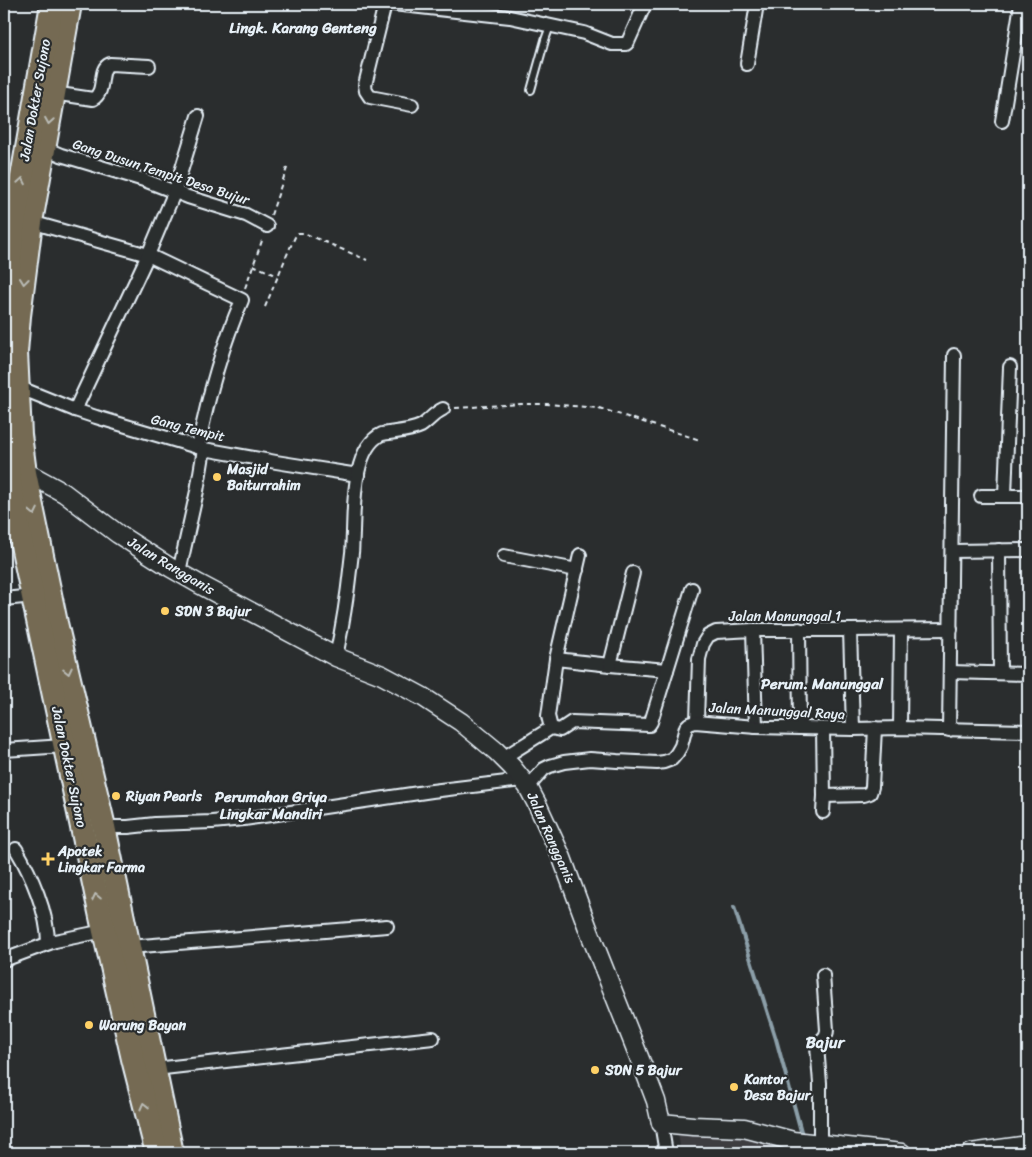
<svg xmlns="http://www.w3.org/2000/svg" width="1032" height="1157" viewBox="0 0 1032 1157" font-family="Sriracha,sans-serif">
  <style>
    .built { fill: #3e3c41 }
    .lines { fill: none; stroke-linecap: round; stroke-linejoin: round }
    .stream { stroke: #8c9fa9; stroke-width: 4 }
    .lane-casing { stroke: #e8f1f8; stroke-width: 10 }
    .street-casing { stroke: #e8f1f8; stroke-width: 16 }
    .secondary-casing { stroke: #e8f1f8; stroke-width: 21 }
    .highway-casing { stroke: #e8f1f8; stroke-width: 26 }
    .path { stroke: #e8f1f8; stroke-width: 2; stroke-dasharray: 5 4; stroke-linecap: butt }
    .lane { stroke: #2a2d2e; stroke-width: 6 }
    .street { stroke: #2a2d2e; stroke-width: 12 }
    .secondary { stroke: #2a2d2e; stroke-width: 18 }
    .highway { stroke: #746b52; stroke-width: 22 }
    .oneway { stroke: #babbb6 }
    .poi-dot { fill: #ffd166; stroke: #2a2d2e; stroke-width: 2 }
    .labels { text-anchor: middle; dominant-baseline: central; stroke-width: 4.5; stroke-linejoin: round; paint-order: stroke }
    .street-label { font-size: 14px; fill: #e8f1f8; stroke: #2a2d2e }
    .poi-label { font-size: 14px; font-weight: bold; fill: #e8f1f8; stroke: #2a2d2e; text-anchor: start }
    .neighbourhood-label { font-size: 15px; font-weight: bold; fill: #e8f1f8; stroke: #2a2d2e }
    .quarter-label { font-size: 16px; font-weight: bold; fill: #e8f1f8; stroke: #2a2d2e }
  </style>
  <rect width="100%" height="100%" fill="#2a2d2e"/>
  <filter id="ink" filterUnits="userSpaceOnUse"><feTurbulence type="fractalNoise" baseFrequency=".02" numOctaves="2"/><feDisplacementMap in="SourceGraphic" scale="10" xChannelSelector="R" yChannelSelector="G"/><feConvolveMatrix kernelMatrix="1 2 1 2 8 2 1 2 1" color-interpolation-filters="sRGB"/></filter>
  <g filter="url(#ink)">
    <polygon class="built" points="678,1133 765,1140 775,1148 775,1153 681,1153"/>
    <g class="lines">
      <polyline class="stream" points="734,907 776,1039 802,1135 801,1138"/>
      <g class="lane-casing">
        <polyline id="lane" points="531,90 545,40 550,26"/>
      </g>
      <g class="street-casing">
        <g id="street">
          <polyline points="385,4 365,85 366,91 370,97 412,105"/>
          <polyline points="393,4 510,17 584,33 612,44 626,44 628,42 645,4"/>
          <polyline points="747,64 757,4"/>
          <path d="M53,93L93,99C107,91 97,69 110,64L149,66"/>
          <polyline points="1002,121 1021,4"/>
          <polyline points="45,148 61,155 144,180 188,197 246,215 267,226"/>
          <path d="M31,222L148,255L242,300C222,346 208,397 198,447"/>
          <polyline points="18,387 75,410 96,417 204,449 276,462 358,475"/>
          <polyline points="75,410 148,255 175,191 198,116"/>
          <polyline points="1005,495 1010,367"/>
          <polyline points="981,496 1028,496"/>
          <polyline points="999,550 1000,673"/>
          <polyline points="952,551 1028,550"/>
          <polyline points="504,556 577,570"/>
          <polyline points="179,572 197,491 204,449"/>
          <polyline points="4,599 33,596"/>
          <polyline points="799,629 800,728"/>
          <polyline points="753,630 756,727"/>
          <polyline points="850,630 853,729"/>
          <path d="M336,657C342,628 347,599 350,570C352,557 353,545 353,532C354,505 353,447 382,434C393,432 411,431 421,426C429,421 434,413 443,409"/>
          <polyline points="556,659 610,665 667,670"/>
          <polyline points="610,665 633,573"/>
          <polyline points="950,672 1028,674"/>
          <polyline points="697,721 699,659 703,644 708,636 716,632 753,630 850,630 951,629"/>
          <polyline points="551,728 548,716 556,659 580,555"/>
          <polyline points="900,728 901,630"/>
          <polyline points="823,729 824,796 823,812"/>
          <polyline points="949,730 954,355"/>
          <polyline points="4,750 64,746"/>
          <polyline points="503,758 551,728 560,730 572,722 649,725 651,722 692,589"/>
          <polyline points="528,787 544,769 550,766 564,762 590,759 617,761 657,763 664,762 672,759 677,753 681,746 686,727 689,724 695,722 756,727 800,728 853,729 900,728 1028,731"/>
          <polyline points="824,796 864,795 870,793 872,787 875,728"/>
          <polyline points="104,827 128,827 155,824 212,822 244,819 432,791 522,780"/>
          <path d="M16,849C31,874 48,913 48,943"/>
          <polyline points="129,947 387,926"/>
          <polyline points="4,960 55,941 104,931"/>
          <polyline points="155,1069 433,1038"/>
          <polyline points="661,1123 666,1153"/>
          <path d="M820,1144V1083L817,1046C820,1039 827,1039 827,1030L823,975"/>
        </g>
      </g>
      <g class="secondary-casing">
        <g id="secondary">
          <polyline points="16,471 33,476 64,493 118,534 171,568 199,584 336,657 382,675 423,697 461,722 496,751 512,767 528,787 538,806 562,858 589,931 645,1072 656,1101 661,1123 693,1126 744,1128 793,1141 902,1153"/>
          <polyline points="971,1153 1028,1145"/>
        </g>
      </g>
      <g class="highway-casing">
        <g id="highway">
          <polyline points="70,4 31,222 19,316 16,352 20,435 25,473 56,623 104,827 172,1153"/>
          <polyline points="4,316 13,229 52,4"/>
          <polyline points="4,438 10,482 19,531 104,931 133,1059 157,1153"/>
        </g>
      </g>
      <g class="path">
        <polyline points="271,215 288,165"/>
        <polyline points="253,265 278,276"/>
        <polyline points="245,288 263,238"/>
        <polyline points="265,307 289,250 295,237 298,233 304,233 367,260"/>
        <polyline points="455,408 521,404 547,404 599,408 700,440"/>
      </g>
      <use href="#lane" class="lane"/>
      <use href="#street" class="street"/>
      <use href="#secondary" class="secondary"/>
      <use href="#highway" class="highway"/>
    </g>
    <defs><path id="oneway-chevron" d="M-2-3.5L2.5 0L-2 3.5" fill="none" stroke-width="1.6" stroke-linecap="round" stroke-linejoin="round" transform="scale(1.25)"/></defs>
    <g class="oneway">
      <use href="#oneway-chevron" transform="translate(49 121) rotate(99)"/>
      <use href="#oneway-chevron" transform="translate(22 181) rotate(-80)"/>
      <use href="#oneway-chevron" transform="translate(24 281) rotate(97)"/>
      <use href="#oneway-chevron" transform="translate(34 512) rotate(78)"/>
      <use href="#oneway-chevron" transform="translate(68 671) rotate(77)"/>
      <use href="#oneway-chevron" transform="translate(96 897) rotate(-102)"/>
      <use href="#oneway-chevron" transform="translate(144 1106) rotate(-104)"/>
    </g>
  </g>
  <g class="poi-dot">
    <circle cx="217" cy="477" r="5"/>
    <circle cx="165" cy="611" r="5"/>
    <circle cx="116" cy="796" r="5"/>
    <path d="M45.5 851.5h5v5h5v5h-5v5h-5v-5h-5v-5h5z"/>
    <circle cx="89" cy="1025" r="5"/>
    <circle cx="595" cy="1070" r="5"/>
    <circle cx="734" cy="1087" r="5"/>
  </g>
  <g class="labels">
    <g class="street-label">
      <text transform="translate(35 100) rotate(-80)">Jalan Dokter Sujono</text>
      <text transform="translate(161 172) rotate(18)">Gang Dusun Tempit Desa Bujur</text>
      <text transform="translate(188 428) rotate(14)">Gang Tempit</text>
      <text transform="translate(171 566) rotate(31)">Jalan Rangganis</text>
      <text x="785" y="616">Jalan Manunggal 1</text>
      <text transform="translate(777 711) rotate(3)">Jalan Manunggal Raya</text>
      <text transform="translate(69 767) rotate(78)">Jalan Dokter Sujono</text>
      <text transform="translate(551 838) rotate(66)">Jalan Rangganis</text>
    </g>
    <g class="poi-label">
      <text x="227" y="469">Masjid<tspan x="227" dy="16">Baiturrahim</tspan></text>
      <text x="175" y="611">SDN 3 Bajur</text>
      <text x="126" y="796">Riyan Pearls</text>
      <text x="58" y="851">Apotek<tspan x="58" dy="16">Lingkar Farma</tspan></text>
      <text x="99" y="1025">Warung Bayan</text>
      <text x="605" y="1070">SDN 5 Bajur</text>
      <text x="744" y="1079">Kantor<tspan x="744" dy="16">Desa Bajur</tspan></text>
    </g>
    <g class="neighbourhood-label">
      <text x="303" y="28">Lingk. Karang Genteng</text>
      <text x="822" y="684">Perum. Manunggal</text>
      <text x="271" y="797">Perumahan Griya<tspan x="271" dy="17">Lingkar Mandiri</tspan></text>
    </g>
    <g class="quarter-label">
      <text x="825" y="1042">Bajur</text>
    </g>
  </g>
  <rect width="1032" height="1157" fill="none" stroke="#2a2d2e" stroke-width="20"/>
  <rect x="10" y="10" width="1012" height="1137" fill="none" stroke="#e8f1f8" stroke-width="2" filter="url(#ink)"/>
</svg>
